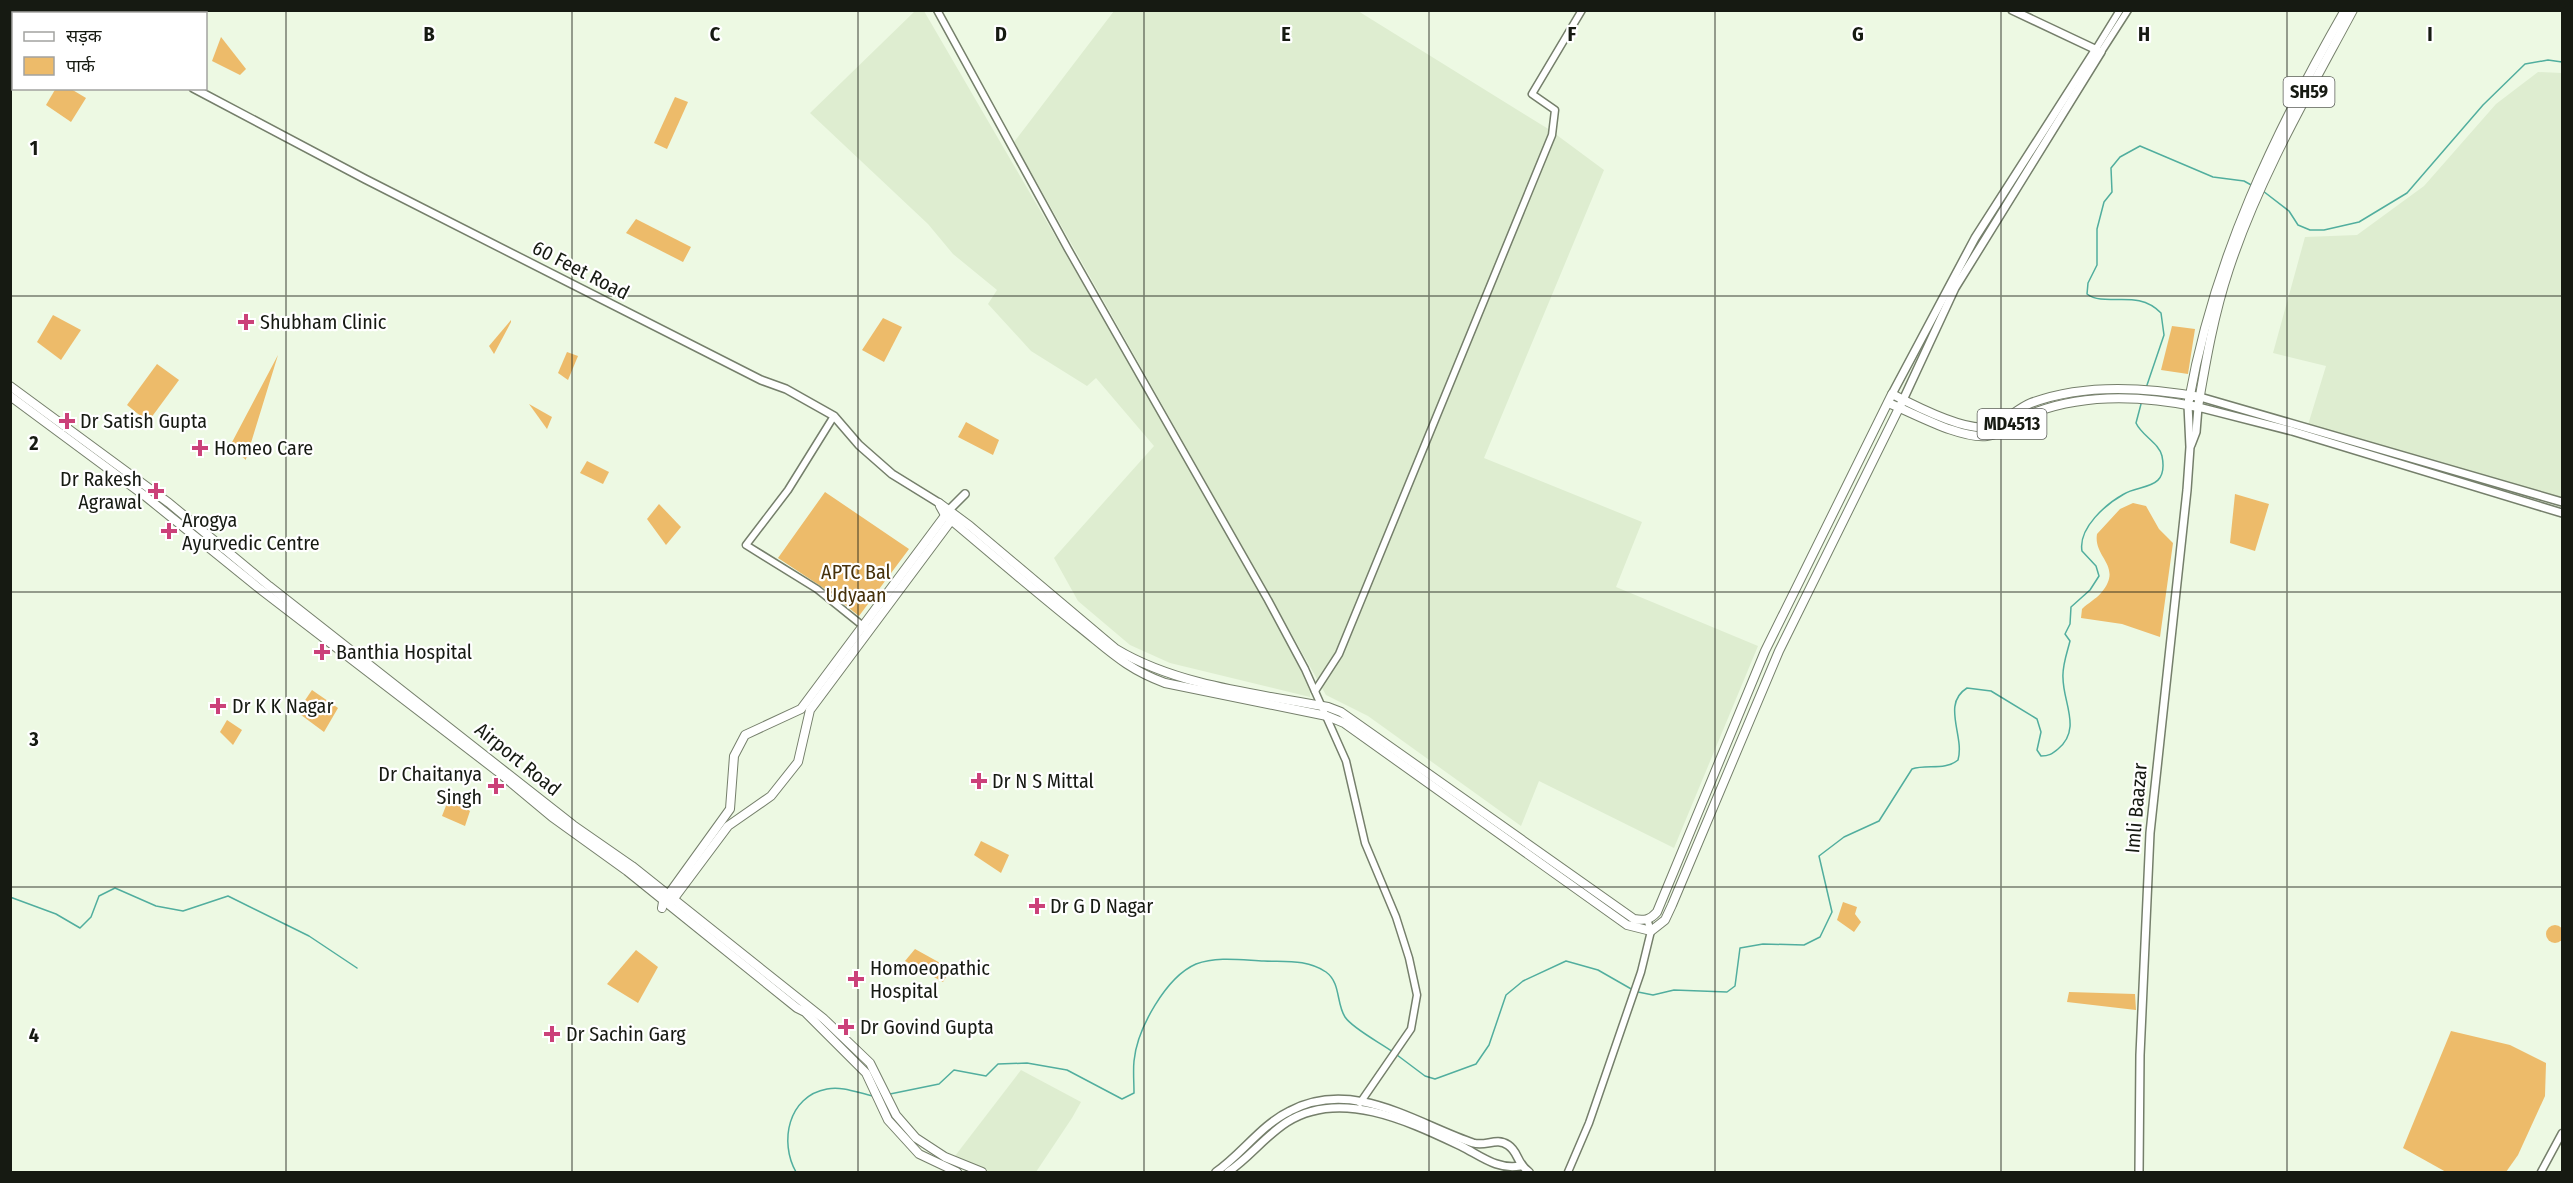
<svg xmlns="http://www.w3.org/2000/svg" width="2573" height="1183" viewBox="0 0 2573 1183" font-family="'Fira Sans Condensed','Noto Sans Devanagari',sans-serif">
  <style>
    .built { fill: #deedd0 }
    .green { fill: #edbb6a }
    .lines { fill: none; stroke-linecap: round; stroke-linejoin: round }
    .stream { stroke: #51ae9e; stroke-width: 1.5 }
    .tertiary-casing { stroke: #757f6b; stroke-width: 9 }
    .secondary-casing { stroke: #757f6b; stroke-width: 10 }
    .primary-casing { stroke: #757f6b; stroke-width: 10 }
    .tertiary { stroke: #fff; stroke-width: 6 }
    .secondary { stroke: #fff; stroke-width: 7 }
    .primary { stroke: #fff; stroke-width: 8 }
    .grid { fill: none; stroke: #161a12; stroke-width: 1.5; stroke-opacity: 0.55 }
    .poi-dot { fill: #cb4179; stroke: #fff; stroke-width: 2 }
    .labels { text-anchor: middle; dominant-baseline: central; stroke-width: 4.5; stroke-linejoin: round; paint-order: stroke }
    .shield { fill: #fff; stroke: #5c5f59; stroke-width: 1.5 }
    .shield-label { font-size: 18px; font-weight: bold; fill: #161a12 }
    .street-label { font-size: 20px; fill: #161a12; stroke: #fff }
    .poi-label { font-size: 20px; fill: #161a12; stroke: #fff; text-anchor: start }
    .park-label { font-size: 20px; fill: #45300a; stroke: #fff }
    .grid-label { font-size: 20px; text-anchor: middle; font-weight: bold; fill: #161a12; stroke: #fff; stroke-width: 4.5; stroke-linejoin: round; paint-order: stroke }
  </style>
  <rect width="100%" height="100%" fill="#edf9e3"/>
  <g class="built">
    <polygon points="915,11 924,11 1263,593 1310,687 1310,697 1170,663 1130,645 1078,601 1054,558 1154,446 1096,378 1087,386 1031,351 988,304 997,290 953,254 928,224 810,113"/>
    <polygon points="1114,11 1358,11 1550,130 1604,170 1484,458 1642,522 1616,587 1758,646 1674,848 1539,781 1521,826 1368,716 1326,695 1014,142"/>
    <polygon points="2538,72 2562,73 2562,501 2308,425 2326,366 2273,353 2305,237 2357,235 2424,186 2496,104"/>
    <polygon points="1021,1070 1081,1102 1072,1118 1036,1172 987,1172 967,1165 955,1156"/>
  </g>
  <g class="green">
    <polygon points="221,37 246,69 240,75 212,61"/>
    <polygon points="56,88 71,89 86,98 71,122 46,105"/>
    <polygon points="675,97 688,102 667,149 654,143"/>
    <polygon points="636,219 691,247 683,262 626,233"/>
    <polygon points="53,315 81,330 61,360 37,342"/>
    <polygon points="883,318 902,327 884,362 862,350"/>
    <polygon points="511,320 511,322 494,354 489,346"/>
    <polygon points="2172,326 2195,329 2188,374 2161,370"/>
    <polygon points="567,352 578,356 568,380 558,373"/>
    <polygon points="278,355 246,459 246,460 230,446"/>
    <polygon points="157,364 179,380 148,422 127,405"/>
    <polygon points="529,404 552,417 547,429"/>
    <polygon points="966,422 999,440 993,455 958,437"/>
    <polygon points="587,461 609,472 603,484 580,473"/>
    <polygon points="825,492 909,549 859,616 825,589 778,558"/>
    <polygon points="2235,494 2269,504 2255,551 2230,543"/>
    <path d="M2133,503L2146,506L2159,529L2173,543L2160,637L2122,624L2081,618L2082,609C2088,603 2096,599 2101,593C2124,566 2093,558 2097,534L2120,509Z"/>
    <polygon points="659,504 681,527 666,545 647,519"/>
    <polygon points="312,690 338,708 324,732 297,712"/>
    <polygon points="227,720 242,730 233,745 220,732"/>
    <polygon points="449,798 470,811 465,826 442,816"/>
    <polygon points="981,841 1009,855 1001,873 974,855"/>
    <polygon points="1843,902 1857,907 1855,914 1861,922 1854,932 1837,920"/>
    <circle cx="2555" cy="934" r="9"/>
    <polygon points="915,949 951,969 943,982 905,961"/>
    <polygon points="636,950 658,967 638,1003 607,984"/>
    <polygon points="2069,992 2135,994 2136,1010 2067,1002"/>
    <polygon points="2451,1031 2510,1045 2546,1063 2545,1096 2518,1155 2506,1172 2446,1172 2403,1148"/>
  </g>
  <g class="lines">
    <g class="stream">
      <polyline points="2263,191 2289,211 2298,225 2310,230 2324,230 2359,222 2407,193 2483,105 2525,64 2548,60 2562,62"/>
      <path d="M2146,388L2164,335L2161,313C2137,288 2106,308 2087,294L2088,283L2097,265V229L2104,202L2112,192L2111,168L2120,157L2140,146L2213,177L2244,181L2253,186"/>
      <polyline points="10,897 56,914 80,928 91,917 99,896 115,888 156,906 183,911 228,896 309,936 357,968"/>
      <path d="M1638,992L1653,995L1674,990L1727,992L1735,986L1740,948L1763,944L1804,945L1820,937L1832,912L1819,856L1844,837L1879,821L1912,769C1927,764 1945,771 1958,760C1965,736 1941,704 1967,688L1991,691L2037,719L2041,732L2037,750L2041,756C2049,756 2052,754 2058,749C2082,729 2063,703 2063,678C2062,666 2067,653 2070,641L2065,634L2070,624L2071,607L2090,590L2099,576L2096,566L2082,551C2078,528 2106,504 2124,494C2140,484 2169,491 2162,456C2159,443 2142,436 2136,423L2141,404"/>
      <polyline points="1397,1055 1425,1076 1435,1079 1476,1064 1489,1045 1506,995 1523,981 1566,961 1598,970 1633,990"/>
      <path d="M890,1094L939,1084L954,1070L986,1076L998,1064L1027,1063L1067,1070L1122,1099L1134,1093C1134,1082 1133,1071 1134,1061C1137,1029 1166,977 1196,964C1217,956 1242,960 1264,961C1285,962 1307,959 1326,972C1341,983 1336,1003 1345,1017C1353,1029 1381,1043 1393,1052"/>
      <path d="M796,1172C779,1142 788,1096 827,1089C843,1086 858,1093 873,1096"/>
    </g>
    <g class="tertiary-casing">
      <g id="tertiary">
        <polyline points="937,10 1068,249 1268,600 1305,669 1346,761 1365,843 1396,917 1409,958 1417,995 1411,1029 1360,1103"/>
        <polyline points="2096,49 2120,10"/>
        <polyline points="2101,52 2128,10"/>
        <polyline points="834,416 788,490 746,545 817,589 868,630"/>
        <polyline points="1315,691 1339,654 1552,135 1555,110 1532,94 1582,10"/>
        <polyline points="1568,1172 1589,1123 1641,972 1651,931 1647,919"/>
        <polyline points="2541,1172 2562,1133"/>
      </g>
    </g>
    <g class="secondary-casing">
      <g id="secondary">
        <polyline points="40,10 46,14"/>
        <polyline points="193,88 365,179 761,380 786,389 834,416 859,445 892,474 939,503"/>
        <polyline points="1892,394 1975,238 2096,49"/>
        <polyline points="2200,397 2562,502"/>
        <polyline points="1903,400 1955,288 2101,52 2012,10"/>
        <polyline points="2191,445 2196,432 2198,407 2292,431 2562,513"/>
        <polyline points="949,510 965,494"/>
        <path d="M1216,1172C1242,1154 1261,1125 1290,1111C1353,1078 1415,1123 1473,1143C1486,1147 1496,1137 1508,1145C1519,1152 1516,1163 1529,1172"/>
        <path d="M1228,1172C1249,1158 1265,1136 1287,1122C1341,1088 1410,1122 1461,1146C1481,1156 1497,1170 1520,1166"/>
        <polyline points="2139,1172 2140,1055 2150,833 2187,490 2190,447 2188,405"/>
      </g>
    </g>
    <g class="primary-casing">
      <g id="primary">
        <polyline points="10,386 169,503 269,586 573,825 632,866 824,1019 870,1063 896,1115 916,1138 945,1157 982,1172"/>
        <polyline points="10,396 145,496 260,589 497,771 552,817 627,871 797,1008 805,1012 866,1073 888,1120 919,1154 957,1172"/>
        <path d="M2189,400C2214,259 2274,134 2345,10"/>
        <path d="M1888,403C1914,413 1959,439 1987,436C2004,434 2019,418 2036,412C2087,393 2145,396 2198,407C2206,360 2214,314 2229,269C2259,178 2308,94 2353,10"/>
        <path d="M939,503L970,526L1116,649C1177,686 1259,694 1328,707L1341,712L1634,919C1644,921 1650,920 1657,912L1765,651L1892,394C1913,405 1964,431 1987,427C2002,425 2016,409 2031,403C2084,383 2145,387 2200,397"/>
        <path d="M940,506L945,515C989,552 1032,589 1077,625C1110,651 1125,668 1165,683L1327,716L1344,723L1627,925L1651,931L1665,920L1672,905L1779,651L1903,400"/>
        <polyline points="672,901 728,826 771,796 798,762 810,710 953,518"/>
        <polyline points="662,908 663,902 730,809 734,756 745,735 801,709 947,513"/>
      </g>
    </g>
    <use href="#tertiary" class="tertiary"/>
    <use href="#secondary" class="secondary"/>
    <use href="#primary" class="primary"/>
  </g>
  <path class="grid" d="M286,10V1172M572,10V1172M858,10V1172M1144,10V1172M1429,10V1172M1715,10V1172M2001,10V1172M2287,10V1172M10,296H2562M10,592H2562M10,887H2562"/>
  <g class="poi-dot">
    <path d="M243 313h6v6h6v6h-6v6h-6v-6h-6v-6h6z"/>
    <path d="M64 412h6v6h6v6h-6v6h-6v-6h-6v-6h6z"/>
    <path d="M197 439h6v6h6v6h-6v6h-6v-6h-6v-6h6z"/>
    <path d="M153 482h6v6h6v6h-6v6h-6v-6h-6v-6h6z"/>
    <path d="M166 522h6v6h6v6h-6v6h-6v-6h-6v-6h6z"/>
    <path d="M319 643h6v6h6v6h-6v6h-6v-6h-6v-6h6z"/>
    <path d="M215 697h6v6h6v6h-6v6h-6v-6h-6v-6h6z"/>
    <path d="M976 772h6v6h6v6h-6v6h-6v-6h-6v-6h6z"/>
    <path d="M493 777h6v6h6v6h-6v6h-6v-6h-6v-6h6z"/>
    <path d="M1034 897h6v6h6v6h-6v6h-6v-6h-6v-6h6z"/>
    <path d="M853 970h6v6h6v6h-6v6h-6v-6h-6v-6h6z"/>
    <path d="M843 1018h6v6h6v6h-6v6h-6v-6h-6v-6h6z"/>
    <path d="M549 1025h6v6h6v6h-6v6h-6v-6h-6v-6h6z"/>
  </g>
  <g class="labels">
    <g class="shield">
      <rect x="2283.5" y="77" width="51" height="30" rx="4.5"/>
      <rect x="1977.5" y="409" width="69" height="30" rx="4.5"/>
    </g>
    <g class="shield-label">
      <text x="2309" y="92">SH59</text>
      <text x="2012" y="424">MD4513</text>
    </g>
    <g class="street-label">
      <text transform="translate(581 270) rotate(27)">60 Feet Road</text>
      <text transform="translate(518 759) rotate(39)">Airport Road</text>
      <text transform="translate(2136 808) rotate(-85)">Imli Baazar</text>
    </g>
    <g class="poi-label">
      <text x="260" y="322">Shubham Clinic</text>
      <text x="80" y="421">Dr Satish Gupta</text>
      <text x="214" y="448">Homeo Care</text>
      <text x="142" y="479" text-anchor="end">Dr Rakesh<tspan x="142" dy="23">Agrawal</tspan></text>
      <text x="182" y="520">Arogya<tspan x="182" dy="23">Ayurvedic Centre</tspan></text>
      <text x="336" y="652">Banthia Hospital</text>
      <text x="232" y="706">Dr K K Nagar</text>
      <text x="482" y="774" text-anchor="end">Dr Chaitanya<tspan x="482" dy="23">Singh</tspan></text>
      <text x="992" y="781">Dr N S Mittal</text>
      <text x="1050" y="906">Dr G D Nagar</text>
      <text x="870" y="968">Homoeopathic<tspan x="870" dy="23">Hospital</tspan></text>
      <text x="860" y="1027">Dr Govind Gupta</text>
      <text x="566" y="1034">Dr Sachin Garg</text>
    </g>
    <g class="park-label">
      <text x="856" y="572">APTC Bal<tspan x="856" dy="23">Udyaan</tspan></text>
    </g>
  </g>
  <g class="grid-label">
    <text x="429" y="41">B</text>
    <text x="715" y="41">C</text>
    <text x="1001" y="41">D</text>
    <text x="1286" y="41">E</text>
    <text x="1572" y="41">F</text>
    <text x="1858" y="41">G</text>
    <text x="2144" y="41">H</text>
    <text x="2430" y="41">I</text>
    <text x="34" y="155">1</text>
    <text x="34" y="450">2</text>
    <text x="34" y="746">3</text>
    <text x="34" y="1042">4</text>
  </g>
  <rect width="2573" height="1183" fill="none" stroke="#161a12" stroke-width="24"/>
  <rect x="12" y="12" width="195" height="78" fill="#ffffff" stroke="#a2a3a0" stroke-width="1.5"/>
  <rect x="24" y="32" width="30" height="9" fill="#ffffff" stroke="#a2a3a0" stroke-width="1.5"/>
  <text x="66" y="42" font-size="18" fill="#161a12">सड़क</text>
  <rect x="24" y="57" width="30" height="18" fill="#edbb6a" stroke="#a2a3a0" stroke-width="1.5"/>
  <text x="66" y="72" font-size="18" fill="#161a12">पार्क</text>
</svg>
